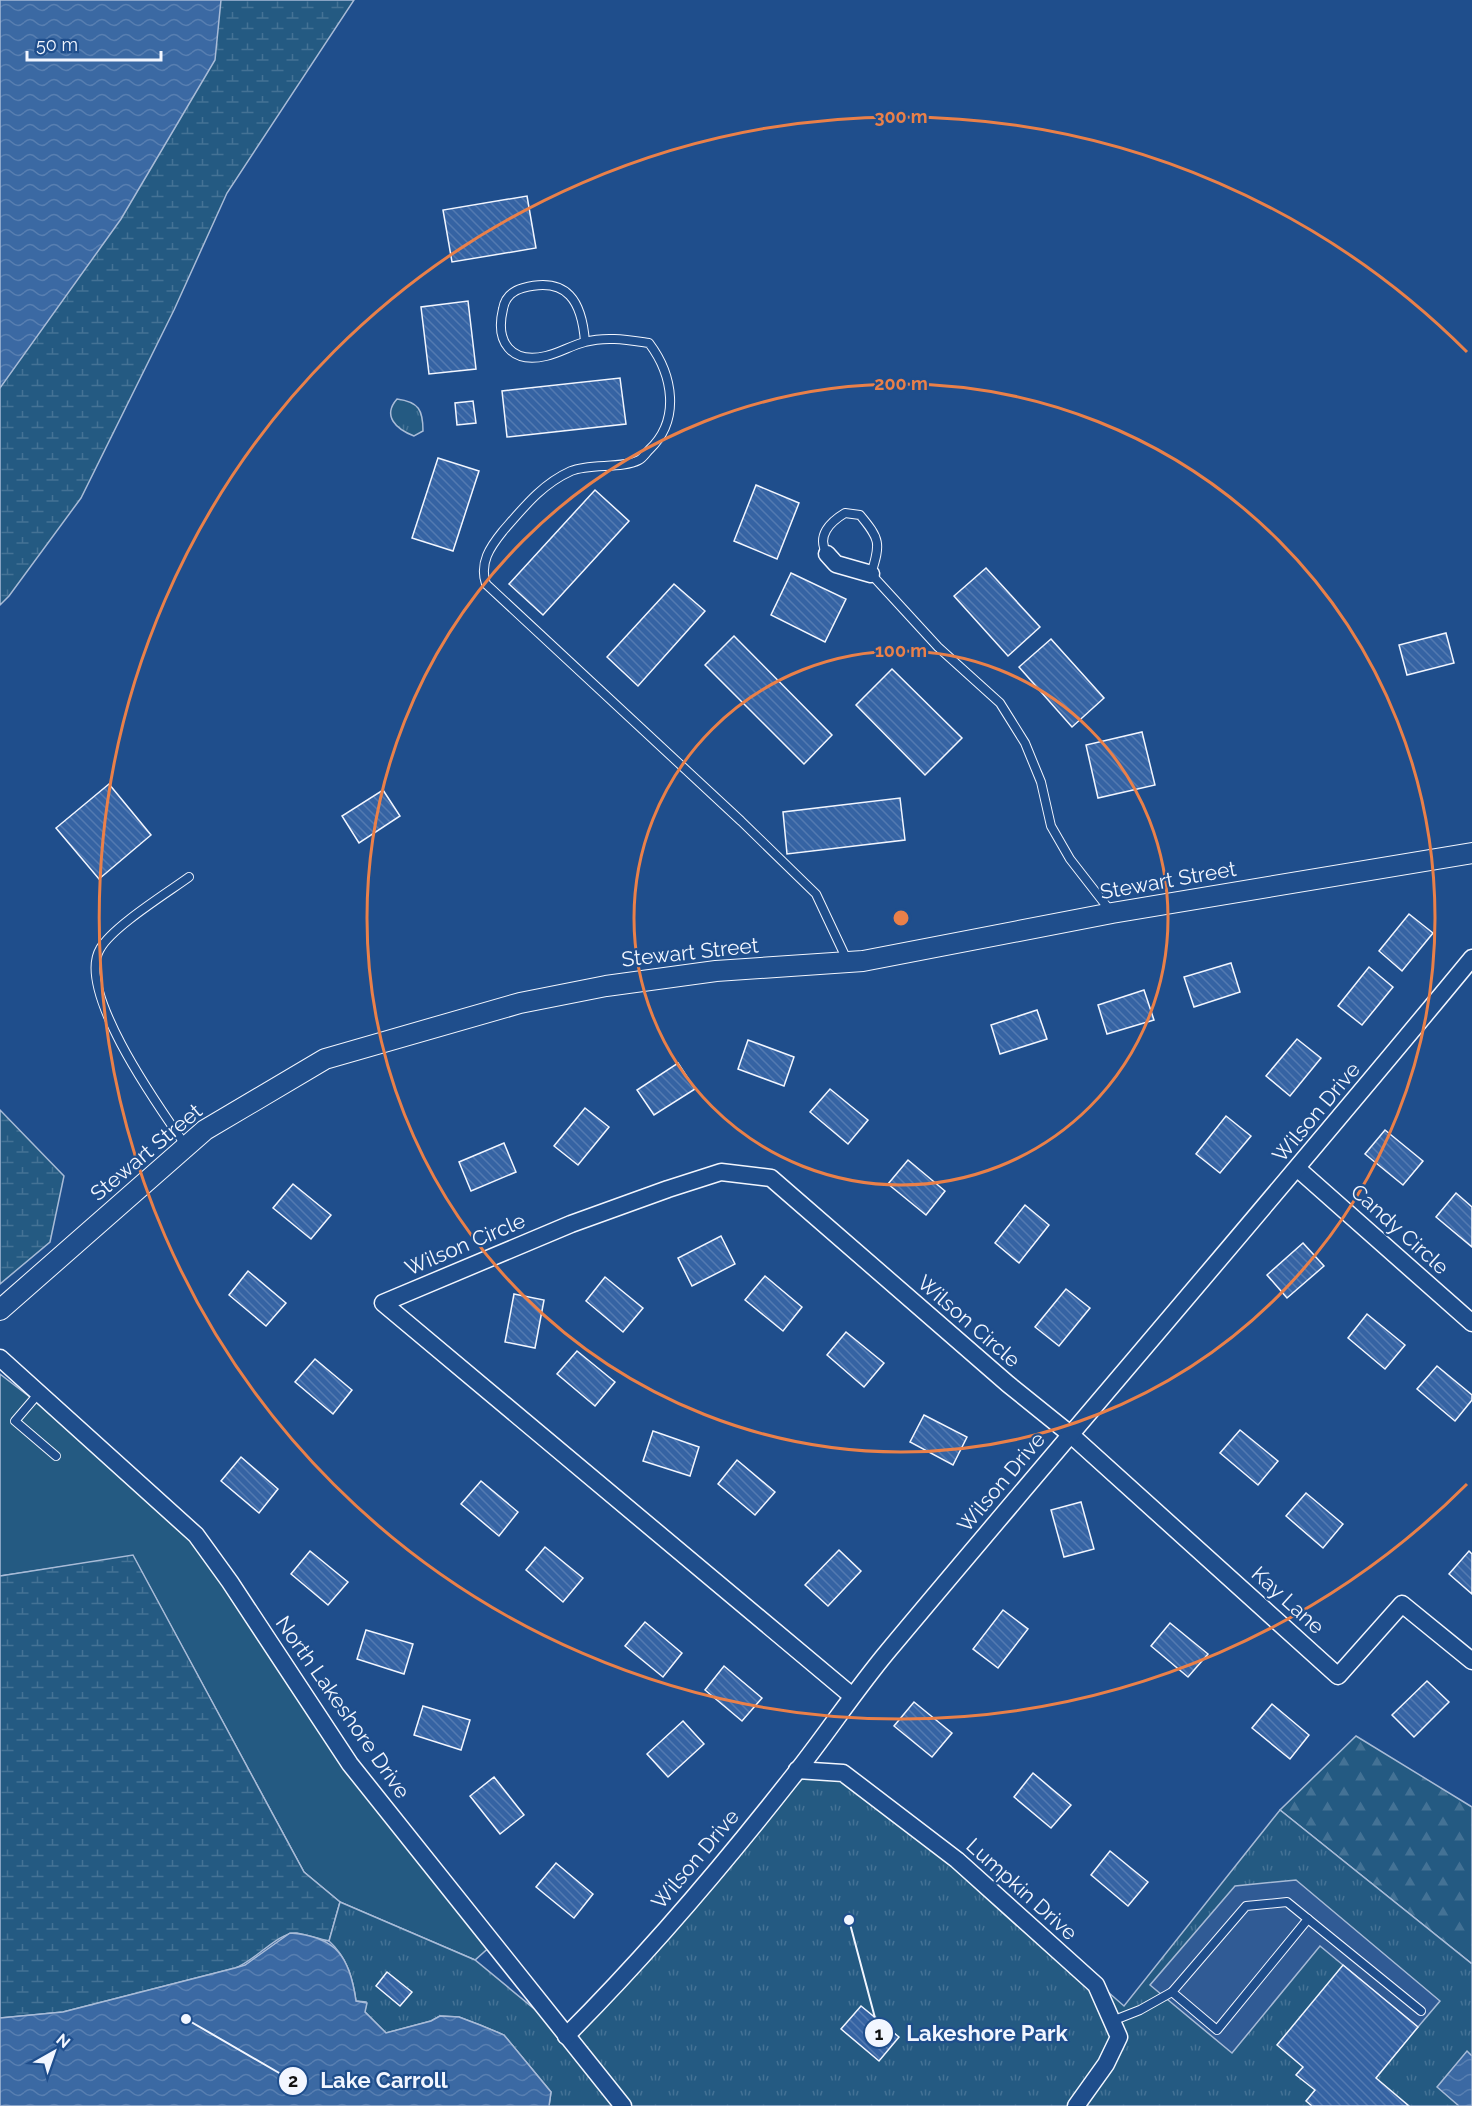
<svg xmlns="http://www.w3.org/2000/svg" width="1472" height="2106" viewBox="0 0 1472 2106" font-family="Raleway,sans-serif">
  <style>
    .green { fill: #245a82; stroke: #a8bbd7; stroke-width: 1.5 }
    .forest { fill: url(#forest-firs); stroke: #a8bbd7; stroke-width: 1.5 }
    .wetland { fill: url(#wetland-marsh); stroke: #a8bbd7; stroke-width: 1.5 }
    .park { fill: url(#park-tufts); stroke: #a8bbd7; stroke-width: 1.5 }
    .parking { fill: #305b95; stroke: #a8bbd7; stroke-width: 1.5 }
    .water { fill: url(#water-waves); stroke: #a8bbd7; stroke-width: 1.5 }
    .building { fill: url(#building-back-hatch); stroke: #f2f6ff; stroke-width: 1.5 }
    .lines { fill: none; stroke-linecap: round; stroke-linejoin: round }
    .service-casing { stroke: #f2f6ff; stroke-width: 10 }
    .minor-casing { stroke: #f2f6ff; stroke-width: 19 }
    .tertiary-casing { stroke: #f2f6ff; stroke-width: 22 }
    .service { stroke: #1f4e8c; stroke-width: 8 }
    .minor { stroke: #1f4e8c; stroke-width: 16 }
    .tertiary { stroke: #1f4e8c; stroke-width: 20 }
    .ring { fill: none; stroke: #ea8049; stroke-width: 3 }
    .labels { text-anchor: middle; dominant-baseline: central; stroke-width: 4.5; stroke-linejoin: round; paint-order: stroke }
    .street-label { font-size: 21px; fill: #f2f6ff; stroke: #1f4e8c }
    .centre { fill: #ea8049; stroke: #1f4e8c; stroke-width: 3 }
    .ring-label { font-size: 18px; text-anchor: middle; font-weight: bold; fill: #ea8049; stroke: #1f4e8c; stroke-width: 4.5; stroke-linejoin: round; paint-order: stroke }
    .leader { fill: none; stroke: #f2f6ff; stroke-width: 2 }
    .callout-dot { fill: #f2f6ff; stroke: #1f4e8c; stroke-width: 2 }
    .mark-label { font-size: 18px; text-anchor: middle; font-weight: bold; fill: #111 }
    .callout-label { font-size: 22px; text-anchor: middle; font-weight: bold; fill: #f2f6ff; stroke: #1f4e8c; stroke-width: 4.5; stroke-linejoin: round; paint-order: stroke }
  </style>
  <defs>
    <pattern id="forest-firs" width="22" height="20" patternUnits="userSpaceOnUse" patternTransform="scale(1.5)"><rect width="22" height="20" fill="#245a82"/><path d="M5 1l3.5 6h-7zM16 11l3.5 6h-7z" fill="#447295"/></pattern>
    <pattern id="wetland-marsh" width="20" height="14" patternUnits="userSpaceOnUse" patternTransform="scale(1.5)"><rect width="20" height="14" fill="#245a82"/><path d="M1 5h8M5 5V1M11 12h8M15 12V8" fill="none" stroke="#447295"/></pattern>
    <pattern id="park-tufts" width="24" height="20" patternUnits="userSpaceOnUse" patternTransform="scale(1.5)"><rect width="24" height="20" fill="#245a82"/><path d="M3 7l-1-3M5 7V3M7 7l1-3M15 17l-1-3M17 17v-4M19 17l1-3" fill="none" stroke="#447295"/></pattern>
    <pattern id="water-waves" width="16" height="10" patternUnits="userSpaceOnUse" patternTransform="scale(1.5)"><rect width="16" height="10" fill="#3b69a3"/><path d="M0 5q4-4 8 0t8 0" fill="none" stroke="#587fb1"/></pattern>
    <pattern id="building-back-hatch" width="6" height="6" patternUnits="userSpaceOnUse" patternTransform="scale(1.5)"><rect width="6" height="6" fill="#3563a3"/><path d="M-1 5l2 2M0 0l6 6M5-1l2 2" fill="none" stroke="#537ab1"/></pattern>
  </defs>
  <rect width="100%" height="100%" fill="#1f4e8c"/>
  <polygon class="green" points="0,1374 115,1462 196,1535 350,1764 493,1944 475,1960 340,1902 304,1872 133,1556 0,1576"/>
  <polygon class="forest" points="1356,1736 1472,1807 1472,1964 1280,1810"/>
  <g class="wetland">
    <polygon points="0,0 354,0 227,193 174,310 81,498 9,596 0,605"/>
    <polygon points="0,1110 64,1176 50,1242 0,1284"/>
    <path d="M133,1555L304,1872L340,1902L329,1941C319,1939 307,1935 297,1933C279,1931 254,1962 235,1968L63,2012L0,2018V1576Z"/>
  </g>
  <g class="park">
    <path d="M397,399C419,402 423,410 423,431L414,436C396,429 382,416 397,399Z"/>
    <path d="M797,1770L843,1773L957,1860L1124,2006L1280,1810L1472,1964V2106H549L551,2092L504,2035L480,2025L459,2017L440,2016L431,2021L386,2033L365,2012L366,2002L356,2001C353,1979 347,1957 329,1941L340,1902L475,1960L566,2035Z"/>
  </g>
  <polygon class="parking" points="1296,1880 1440,2001 1418,2027 1320,1946 1232,2053 1150,1985 1235,1886"/>
  <g class="water">
    <polygon points="0,0 221,0 215,60 121,219 0,388"/>
    <path d="M290,1933C337,1936 350,1958 356,2001L367,2003L365,2012L386,2033L431,2021L440,2016L459,2017L480,2025L504,2035L551,2092L549,2106H0V2018L63,2012L235,1968L245,1965Z"/>
    <polygon points="1467,2051 1472,2056 1472,2106 1459,2106 1437,2087"/>
  </g>
  <g class="building">
    <polygon points="527,196 536,248 452,262 443,210"/>
    <polygon points="468,301 476,369 429,374 421,307"/>
    <polygon points="620,378 626,424 507,437 502,391"/>
    <polygon points="473,401 476,423 457,425 455,403"/>
    <polygon points="438,458 479,471 453,551 412,538"/>
    <polygon points="756,485 799,503 777,559 734,541"/>
    <polygon points="595,490 629,521 543,615 509,584"/>
    <polygon points="986,568 1040,627 1008,656 954,596"/>
    <polygon points="791,573 846,599 825,642 771,615"/>
    <polygon points="674,584 705,611 638,686 607,657"/>
    <polygon points="1446,633 1454,663 1407,675 1399,645"/>
    <polygon points="734,636 832,735 804,764 705,665"/>
    <polygon points="1051,639 1104,698 1072,727 1019,667"/>
    <polygon points="892,669 962,738 925,775 856,705"/>
    <polygon points="1142,732 1155,785 1098,798 1086,745"/>
    <polygon points="109,784 151,835 99,879 56,828"/>
    <polygon points="383,790 400,816 359,843 342,816"/>
    <polygon points="900,798 905,840 787,854 783,812"/>
    <polygon points="1409,914 1433,933 1402,971 1379,951"/>
    <polygon points="1231,963 1240,992 1194,1007 1184,977"/>
    <polygon points="1369,967 1393,987 1362,1025 1338,1006"/>
    <polygon points="1144,990 1154,1020 1107,1034 1098,1005"/>
    <polygon points="1037,1010 1047,1039 1000,1054 991,1025"/>
    <polygon points="1297,1039 1321,1058 1290,1096 1266,1076"/>
    <polygon points="748,1040 794,1057 784,1086 738,1069"/>
    <polygon points="678,1063 695,1089 654,1115 637,1090"/>
    <polygon points="830,1089 868,1120 848,1144 810,1112"/>
    <polygon points="585,1108 609,1127 578,1165 554,1146"/>
    <polygon points="1226,1116 1251,1136 1220,1173 1196,1154"/>
    <polygon points="1385,1130 1423,1161 1403,1185 1365,1154"/>
    <polygon points="504,1143 516,1172 471,1191 459,1162"/>
    <polygon points="908,1160 945,1191 926,1215 888,1184"/>
    <polygon points="293,1184 331,1215 311,1239 273,1208"/>
    <polygon points="1456,1193 1472,1207 1472,1247 1436,1217"/>
    <polygon points="1025,1205 1049,1225 1019,1263 995,1243"/>
    <polygon points="721,1236 735,1264 692,1286 678,1258"/>
    <polygon points="1303,1243 1324,1266 1287,1298 1267,1275"/>
    <polygon points="248,1271 286,1303 266,1326 229,1295"/>
    <polygon points="765,1276 802,1307 783,1331 745,1300"/>
    <polygon points="605,1277 643,1308 623,1332 586,1301"/>
    <polygon points="1066,1289 1090,1308 1059,1346 1035,1327"/>
    <polygon points="514,1294 544,1300 535,1348 505,1342"/>
    <polygon points="1367,1314 1405,1345 1385,1369 1348,1338"/>
    <polygon points="846,1332 884,1363 864,1387 827,1355"/>
    <polygon points="577,1351 615,1382 595,1406 557,1374"/>
    <polygon points="315,1359 352,1390 333,1414 295,1382"/>
    <polygon points="1437,1366 1472,1395 1472,1400 1455,1421 1417,1389"/>
    <polygon points="924,1415 967,1437 953,1465 910,1442"/>
    <polygon points="1240,1430 1278,1461 1258,1485 1220,1453"/>
    <polygon points="653,1431 699,1447 690,1476 643,1461"/>
    <polygon points="241,1457 278,1489 259,1513 221,1481"/>
    <polygon points="737,1460 775,1492 755,1515 718,1484"/>
    <polygon points="481,1481 518,1512 499,1536 461,1504"/>
    <polygon points="1306,1493 1343,1524 1323,1548 1286,1516"/>
    <polygon points="1081,1502 1094,1549 1064,1557 1051,1510"/>
    <polygon points="545,1547 583,1578 563,1602 526,1570"/>
    <polygon points="839,1550 861,1571 828,1606 805,1585"/>
    <polygon points="310,1551 348,1582 328,1605 291,1574"/>
    <polygon points="1469,1551 1472,1554 1472,1594 1449,1574"/>
    <polygon points="1003,1610 1028,1629 998,1668 973,1649"/>
    <polygon points="645,1622 682,1653 663,1677 625,1646"/>
    <polygon points="1170,1623 1208,1654 1188,1677 1151,1646"/>
    <polygon points="366,1630 413,1644 404,1674 357,1659"/>
    <polygon points="724,1666 762,1698 742,1721 705,1690"/>
    <polygon points="1427,1681 1449,1702 1414,1737 1392,1715"/>
    <polygon points="914,1702 952,1733 932,1757 894,1726"/>
    <polygon points="1272,1704 1309,1735 1290,1759 1252,1728"/>
    <polygon points="423,1706 470,1720 461,1750 414,1735"/>
    <polygon points="683,1721 704,1744 668,1777 647,1754"/>
    <polygon points="1033,1773 1071,1805 1051,1828 1014,1797"/>
    <polygon points="494,1777 524,1815 500,1834 470,1796"/>
    <polygon points="1110,1851 1148,1882 1128,1906 1091,1875"/>
    <polygon points="556,1863 593,1894 574,1918 536,1887"/>
    <polygon points="1343,1965 1418,2027 1376,2078 1409,2106 1312,2106 1306,2101 1315,2090 1296,2075 1303,2067 1277,2045"/>
    <polygon points="387,1972 412,1992 400,2006 376,1986"/>
    <polygon points="861,2006 899,2037 879,2061 841,2029"/>
  </g>
  <g class="lines">
    <g class="service-casing">
      <g id="service">
        <path d="M585,342C582,302 568,276 523,288C512,291 505,297 503,309C495,342 511,364 546,356C560,353 572,345 585,342C606,336 628,340 649,343C673,375 681,420 649,450C646,453 643,458 639,460C622,469 590,463 571,471C542,484 524,507 503,531C490,547 479,563 486,584L741,821L816,894L848,962"/>
        <path d="M827,554C816,536 830,522 845,513L860,515C880,539 881,543 871,574L938,647L1000,703L1025,743L1041,782L1051,826L1070,859L1112,913"/>
        <path d="M186,1146C161,1110 75,991 100,949C112,927 167,893 189,877"/>
        <polyline points="39,1393 15,1421 56,1456"/>
        <polyline points="1172,1992 1217,2030 1308,1919"/>
        <polyline points="1112,2021 1140,2010 1172,1992 1246,1906 1287,1902 1421,2011"/>
      </g>
    </g>
    <g class="minor-casing">
      <g id="minor">
        <polyline points="827,554 836,564 871,574"/>
        <polyline points="1298,1169 1472,1323"/>
        <polyline points="0,1358 196,1535 230,1582 350,1764 623,2106"/>
        <polyline points="851,1695 383,1303 571,1224 668,1189 721,1172 771,1178 1008,1384 1070,1434 1338,1676 1402,1604 1472,1661"/>
        <polyline points="797,1770 843,1773 957,1860 1096,1985 1119,2037 1106,2064 1076,2106"/>
        <path d="M566,2036C646,1956 720,1869 790,1780C824,1738 853,1693 888,1651C1082,1419 1280,1191 1472,958"/>
      </g>
    </g>
    <g class="tertiary-casing">
      <polyline id="tertiary" points="0,1310 205,1130 325,1059 520,1003 606,986 716,971 863,961 1112,913 1472,853"/>
    </g>
    <use href="#service" class="service"/>
    <use href="#minor" class="minor"/>
    <use href="#tertiary" class="tertiary"/>
  </g>
  <g class="ring">
    <circle cx="901" cy="918" r="267"/>
    <circle cx="901" cy="918" r="534"/>
    <path d="M1467 1484A801 801 0 1 1 1467 352"/>
  </g>
  <g class="labels">
    <g class="street-label">
      <text transform="translate(1168 880) rotate(-10)">Stewart Street</text>
      <text transform="translate(690 952) rotate(-6)">Stewart Street</text>
      <text transform="translate(1316 1112) rotate(-50)">Wilson Drive</text>
      <text transform="translate(146 1152) rotate(-40)">Stewart Street</text>
      <text transform="translate(1400 1229) rotate(42)">Candy Circle</text>
      <text transform="translate(465 1244) rotate(-23)">Wilson Circle</text>
      <text transform="translate(969 1321) rotate(41)">Wilson Circle</text>
      <text transform="translate(1001 1482) rotate(-50)">Wilson Drive</text>
      <text transform="translate(1288 1600) rotate(42)">Kay Lane</text>
      <text transform="translate(343 1707) rotate(55)">North Lakeshore Drive</text>
      <text transform="translate(695 1859) rotate(-50)">Wilson Drive</text>
      <text transform="translate(1022 1889) rotate(42)">Lumpkin Drive</text>
    </g>
  </g>
  <circle cx="901" cy="918" r="9" class="centre"/>
  <g class="ring-label">
    <text x="901" y="123">300 m</text>
    <text x="901" y="390">200 m</text>
    <text x="901" y="657">100 m</text>
  </g>
  <path class="leader" d="M849 1920L879 2033M186 2019L293 2081"/>
  <g class="callout-dot">
    <circle cx="849" cy="1920" r="6"/>
    <circle cx="186" cy="2019" r="6"/>
    <circle cx="879" cy="2033" r="15"/>
    <circle cx="293" cy="2081" r="15"/>
  </g>
  <g class="mark-label">
    <text x="879" y="2040">1</text>
    <text x="293" y="2087">2</text>
  </g>
  <g class="callout-label">
    <text x="987" y="2041">Lakeshore Park</text>
    <text x="384" y="2088">Lake Carroll</text>
  </g>
  <g transform="translate(54 2052) rotate(40)" stroke="#1f4e8c" stroke-width="4.5" paint-order="stroke">
  <path d="M0-4.5L10 22L0 15L-10 22Z" fill="#f2f6ff"/>
  <text y="-9" font-size="16" font-weight="bold" text-anchor="middle" fill="#f2f6ff">N</text>
  </g>
  <path d="M27 51v9h134v-9" fill="none" stroke="#f2f6ff" stroke-width="3"/>
  <text x="36" y="51" font-size="18" fill="#f2f6ff" stroke="#1f4e8c" stroke-width="4.5" paint-order="stroke">50 m</text>
</svg>
